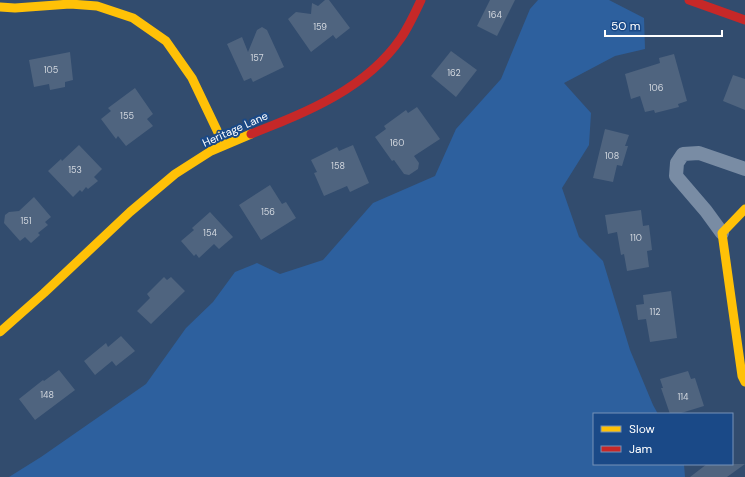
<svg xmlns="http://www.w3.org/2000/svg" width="745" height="477" viewBox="0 0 745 477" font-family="'DM Sans',sans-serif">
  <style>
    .green { fill: #2d609e }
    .building { fill: #4f647f }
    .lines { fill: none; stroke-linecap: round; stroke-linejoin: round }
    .street { stroke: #798ca4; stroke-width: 14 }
    .slow { stroke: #ffc107; stroke-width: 9 }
    .jam { stroke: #c62828; stroke-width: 9 }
    .labels { text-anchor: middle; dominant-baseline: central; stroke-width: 4; stroke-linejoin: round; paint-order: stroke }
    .number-label { font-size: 9px; fill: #d3d8df }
    .street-label { font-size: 11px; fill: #fff; stroke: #1a4987 }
  </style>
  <rect width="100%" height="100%" fill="#324c6e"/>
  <polygon class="green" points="538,0 609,0 644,18 645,49 615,56 564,83 591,113 589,145 562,188 579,237 603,261 630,350 653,405 658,414 594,414 594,464 684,464 685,477 9,477 41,457 146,384 186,328 213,302 235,272 257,263 280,274 323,260 373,203 435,176 456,129 501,79 530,9"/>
  <g class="building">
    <polygon points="325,0 329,0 350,28 336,39 333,35 311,52 288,19 296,12 311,14 312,3 318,6"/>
    <polygon points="490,0 515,0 497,36 477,26"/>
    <polygon points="262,27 267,30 284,67 253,82 251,78 244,81 227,44 242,37 248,52 257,30"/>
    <polygon points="451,51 477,70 456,97 431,76"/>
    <polygon points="70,52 73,80 65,82 65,87 50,90 49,84 34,87 29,60"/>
    <polygon points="674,54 687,101 678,104 679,107 655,113 654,110 645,112 640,96 631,99 625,74 660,63 659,58"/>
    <polygon points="733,75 745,79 745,110 723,101"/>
    <polygon points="135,88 153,114 147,119 153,126 126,146 118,136 116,139 101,119 111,111 108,108"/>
    <polygon points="417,107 440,139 414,156 419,163 418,169 409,175 404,174 394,160 392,161 375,137 386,129 384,126 406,110 408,113"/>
    <polygon points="605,129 629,135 625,146 628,146 622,166 617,165 613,182 593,178"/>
    <polygon points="79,145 102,169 94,177 98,181 88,189 86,187 82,192 80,190 73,197 48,171 61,159 62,161"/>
    <polygon points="353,145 369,183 350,192 347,186 324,196 314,173 317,172 311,160 337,147 339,151"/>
    <polygon points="270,185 282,204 286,202 296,218 261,240 239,205"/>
    <polygon points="34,197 51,217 45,222 48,225 38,233 40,235 31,243 25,237 20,241 4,223 5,215 9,212 19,211"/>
    <polygon points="641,210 643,226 649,225 652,250 647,251 649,267 627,271 624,254 621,255 617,232 608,234 605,215"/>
    <polygon points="210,212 233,237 219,249 214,244 199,258 196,254 194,256 181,241 194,230 192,228"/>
    <polygon points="164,277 167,280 171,277 185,291 151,324 137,311 150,298 147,294"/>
    <polygon points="671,291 677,338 650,342 646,319 638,320 636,305 644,304 643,295"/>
    <polygon points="121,336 135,351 116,366 112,361 95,375 84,361 106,343 108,347"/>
    <polygon points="59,370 75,390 35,420 19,399 43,380 44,381"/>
    <polygon points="688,371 691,379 695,378 704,406 678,414 670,414 661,388 663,388 660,379"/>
    <polygon points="707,464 745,464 727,477 690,477"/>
  </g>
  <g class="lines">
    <polyline class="street" points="722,233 706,211 676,176 677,163 683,154 699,153 745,169"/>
    <g class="slow">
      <polyline points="0,7 15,8 70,4 97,6 133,18 166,41 192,78 224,145"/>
      <polyline points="745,209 722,233 742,376 745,382"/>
      <polyline points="0,332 44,293 130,212 175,174 211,151 251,134"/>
    </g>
    <g class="jam">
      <polyline points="689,0 745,20"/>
      <path d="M251,134C307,112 366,89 401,38C409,26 415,13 421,0"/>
    </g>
  </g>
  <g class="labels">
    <g class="number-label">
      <text x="495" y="15">164</text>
      <text x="320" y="27">159</text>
      <text x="257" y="58">157</text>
      <text x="51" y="70">105</text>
      <text x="454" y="73">162</text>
      <text x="656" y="88">106</text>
      <text x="127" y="116">155</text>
      <text x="397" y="143">160</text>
      <text x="612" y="156">108</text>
      <text x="338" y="166">158</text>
      <text x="75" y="170">153</text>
      <text x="268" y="212">156</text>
      <text x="26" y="221">151</text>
      <text x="210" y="233">154</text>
      <text x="636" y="238">110</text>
      <text x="655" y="312">112</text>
      <text x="47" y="395">148</text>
      <text x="683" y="397">114</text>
    </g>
    <g class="street-label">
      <text transform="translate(235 129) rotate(-24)">Heritage Lane</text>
    </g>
  </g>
  <rect x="593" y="413" width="140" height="52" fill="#1a4987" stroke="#7692b7"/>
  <rect x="601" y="426" width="20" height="6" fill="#ffc107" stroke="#7692b7"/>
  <text x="629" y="433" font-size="12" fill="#ffffff">Slow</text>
  <rect x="601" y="446" width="20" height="6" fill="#c62828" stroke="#7692b7"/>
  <text x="629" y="453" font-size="12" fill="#ffffff">Jam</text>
  <path d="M605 30v6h117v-6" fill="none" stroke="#ffffff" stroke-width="2"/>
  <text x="611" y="30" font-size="12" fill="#ffffff" stroke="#1a4987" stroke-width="3" paint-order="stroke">50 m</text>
</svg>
